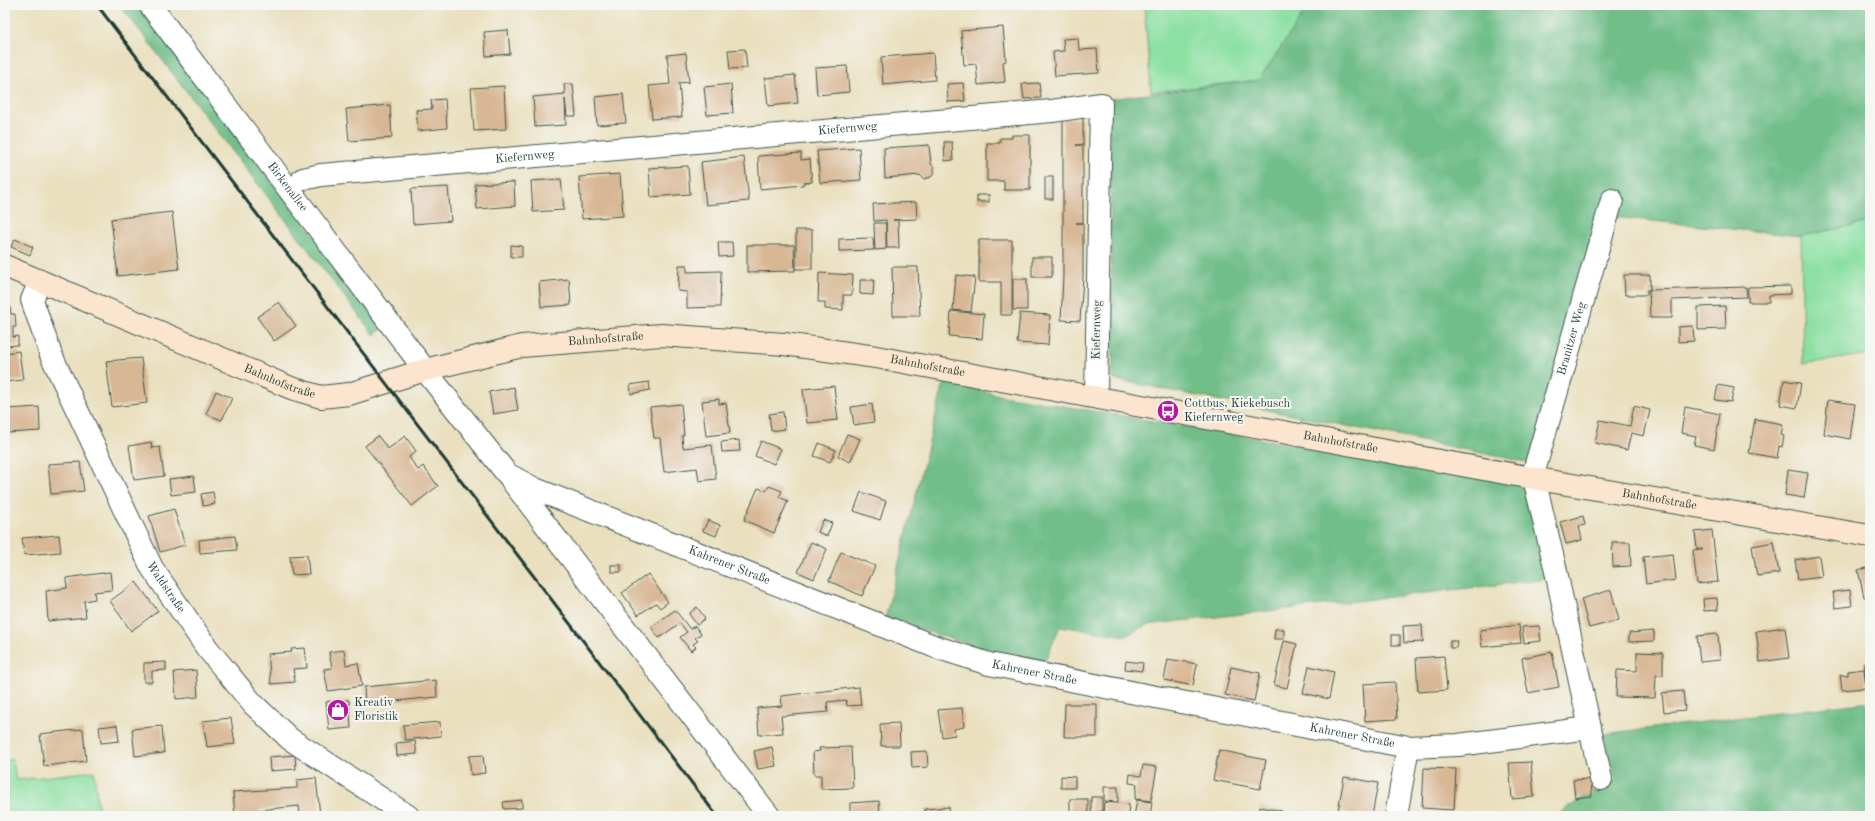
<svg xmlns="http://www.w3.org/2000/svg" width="1875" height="821" viewBox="0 0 1875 821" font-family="'Old Standard TT',serif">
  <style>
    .green { fill: #8ce0a3; stroke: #568e6c }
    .forest { fill: #71be89; stroke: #487e5e }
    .building { fill: #d8b794 }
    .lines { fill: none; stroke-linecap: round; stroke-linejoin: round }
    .street-casing { stroke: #3d5549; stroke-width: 24 }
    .secondary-casing { stroke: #3d5549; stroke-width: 24 }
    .street { stroke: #fff; stroke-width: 22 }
    .secondary { stroke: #fbe5cf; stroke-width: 22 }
    .rail { stroke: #1f3d34; stroke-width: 3 }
    .labels { text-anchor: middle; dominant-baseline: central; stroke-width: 4; stroke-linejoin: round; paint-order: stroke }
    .street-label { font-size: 12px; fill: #1f3d34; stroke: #f6f6f2 }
    .poi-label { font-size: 12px; fill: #1f3d34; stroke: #f6f6f2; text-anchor: start }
  </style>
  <rect width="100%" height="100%" fill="#f6f6f2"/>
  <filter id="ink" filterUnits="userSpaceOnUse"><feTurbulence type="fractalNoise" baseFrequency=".025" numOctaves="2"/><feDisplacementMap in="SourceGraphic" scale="8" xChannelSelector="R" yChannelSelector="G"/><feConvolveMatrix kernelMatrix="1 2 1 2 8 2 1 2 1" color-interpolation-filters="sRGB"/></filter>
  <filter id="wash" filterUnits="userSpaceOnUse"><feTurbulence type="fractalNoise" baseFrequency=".012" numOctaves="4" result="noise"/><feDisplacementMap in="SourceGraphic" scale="16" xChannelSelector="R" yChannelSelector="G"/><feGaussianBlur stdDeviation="0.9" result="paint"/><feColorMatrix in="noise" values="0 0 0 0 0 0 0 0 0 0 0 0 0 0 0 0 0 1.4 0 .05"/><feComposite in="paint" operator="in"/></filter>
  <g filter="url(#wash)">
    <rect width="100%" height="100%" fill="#eae0bf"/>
    <g class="green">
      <polygon points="1144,5 1309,5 1259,80 1151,92"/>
      <polygon points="1870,222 1870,354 1803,364 1801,236"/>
      <polygon points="13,759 16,780 94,771 99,816 5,816 5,760"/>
    </g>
    <g class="forest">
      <polygon points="120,5 145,5 383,328 374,335"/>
      <polygon points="1309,5 1870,5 1870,222 1801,236 1613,217 1531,463 1113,379 1109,99 1259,80"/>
      <polygon points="944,382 1003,396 1528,484 1548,579 1146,625 1126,636 1060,626 1045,662 979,647 885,619"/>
      <polygon points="1870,702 1870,816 1556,816 1596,789 1616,780 1603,734"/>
    </g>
    <g id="blocks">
      <g class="building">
        <polygon points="1003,27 1006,61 1003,62 1005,82 978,85 976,64 964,65 961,31"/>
        <polygon points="508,30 510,54 486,56 484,32"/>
        <polygon points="1078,38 1079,50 1097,49 1099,73 1055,76 1053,52 1064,51 1063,39"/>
        <polygon points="745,49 747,68 730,69 728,50"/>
        <polygon points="686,53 689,82 679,83 682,117 652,119 649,86 670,84 667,55"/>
        <polygon points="933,53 935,80 883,85 881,57"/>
        <polygon points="847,66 849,92 817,95 815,68"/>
        <polygon points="795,75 798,103 768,106 765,78"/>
        <polygon points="963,83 965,101 948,102 947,84"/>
        <polygon points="1039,83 1041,98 1024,99 1022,84"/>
        <polygon points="564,84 573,84 576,116 567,116 565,99 566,125 535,127 533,97 565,94"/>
        <polygon points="731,84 733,113 707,115 704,87"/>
        <polygon points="504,86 506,129 474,131 471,88"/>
        <polygon points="623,94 626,123 597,125 595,97"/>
        <polygon points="445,99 447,128 418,131 416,110 432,109 431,100"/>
        <polygon points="390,105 392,138 349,141 346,109"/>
        <polygon points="1083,118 1083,145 1076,145 1083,145 1083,223 1076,223 1083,223 1083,277 1080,321 1061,320 1063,277 1063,119"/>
        <polygon points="1012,135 1030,135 1030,190 1004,190 1004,181 987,181 987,143 1000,143 1000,138 1012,138"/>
        <polygon points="944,142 952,142 953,160 945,161"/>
        <polygon points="929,145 931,164 934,167 934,173 931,177 924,179 920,175 885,178 884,148"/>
        <polygon points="859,148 861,180 820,183 817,151"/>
        <polygon points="801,153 801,160 810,159 812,182 803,183 803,185 760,189 758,156"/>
        <polygon points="744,157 749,201 706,205 701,162"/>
        <polygon points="688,166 690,194 651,197 649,168"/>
        <polygon points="620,174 623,216 582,219 579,177"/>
        <rect x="1045" y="177" width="8" height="22"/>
        <polygon points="561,179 564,210 533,212 531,181"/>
        <polygon points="514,182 515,206 477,209 475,184"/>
        <polygon points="448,187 451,221 413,224 411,189"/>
        <rect x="977" y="195" width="12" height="7"/>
        <polygon points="916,202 917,219 893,220 898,220 899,248 887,248 886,220 874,221 873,204"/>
        <polygon points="172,212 179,269 118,276 111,219"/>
        <polygon points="874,223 886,223 886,249 875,250"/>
        <rect x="796" y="230" width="16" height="39"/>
        <polygon points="873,238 874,250 839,251 839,239"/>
        <polygon points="15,239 33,247 30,255 11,247"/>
        <polygon points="979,240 1012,240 1012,315 1001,315 1001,282 979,282"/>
        <polygon points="718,242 732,242 733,256 719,257"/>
        <polygon points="511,245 522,246 522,257 511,257"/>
        <polygon points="747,245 794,245 795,271 747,272"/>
        <rect x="1032" y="257" width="20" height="20"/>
        <polygon points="679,265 687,265 687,272 721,271 720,307 687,308 687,292 678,291"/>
        <polygon points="892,267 918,267 920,316 893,316"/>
        <polygon points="819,273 853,275 852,295 843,295 843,310 825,309 825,302 818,302"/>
        <polygon points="956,275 975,277 971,312 953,310"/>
        <polygon points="1624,275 1650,275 1650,290 1647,290 1647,295 1625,295"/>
        <polygon points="569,279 571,305 541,307 539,282"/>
        <rect x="1013" y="279" width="14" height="31"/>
        <polygon points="860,280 874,280 873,295 860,294"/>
        <polygon points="1791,286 1791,294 1769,295 1769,302 1748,302 1748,287"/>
        <polygon points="1746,287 1747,297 1672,300 1672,318 1650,318 1649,290"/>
        <polygon points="279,302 296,326 274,341 257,317"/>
        <polygon points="10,305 11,314 15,314 16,327 13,327 13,337 18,336 18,345 5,346 5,306"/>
        <polygon points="1725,306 1726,329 1698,330 1698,307"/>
        <polygon points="951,311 984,314 982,339 949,336"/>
        <polygon points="1020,313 1050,315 1048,345 1017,343"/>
        <polygon points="1693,326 1694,341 1678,342 1678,327"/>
        <polygon points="19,351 23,380 5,382 5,353"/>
        <polygon points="141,358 147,403 112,407 106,361"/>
        <polygon points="1784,380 1801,383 1797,408 1780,405"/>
        <polygon points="649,382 650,390 631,394 630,385"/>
        <polygon points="1718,385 1734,388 1731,402 1715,400"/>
        <polygon points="834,386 838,420 807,423 803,389"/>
        <polygon points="514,387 518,410 493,414 489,392"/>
        <polygon points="216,391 232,398 222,420 206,414"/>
        <polygon points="719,399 719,404 726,403 730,433 706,436 702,401"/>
        <polygon points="1828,400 1855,404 1850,439 1824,434"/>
        <polygon points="681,404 684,435 682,435 683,448 712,445 716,479 699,481 697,468 664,472 660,438 654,438 650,407"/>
        <polygon points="872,404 874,422 854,425 851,407"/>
        <polygon points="1634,406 1650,410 1644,436 1631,433 1627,450 1595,443 1600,420 1630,426"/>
        <polygon points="39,407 40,431 8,433 6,409"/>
        <polygon points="1685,407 1720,414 1714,449 1694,445 1696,436 1681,433"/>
        <polygon points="783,412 785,429 771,431 769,414"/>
        <polygon points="1755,419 1783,424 1781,435 1784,436 1782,447 1779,446 1777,458 1749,453"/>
        <polygon points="847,434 860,439 850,462 838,456"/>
        <polygon points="378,436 388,449 405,436 416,451 409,457 418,470 423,466 438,486 412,506 365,446"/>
        <polygon points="739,440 740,451 722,452 721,442"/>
        <polygon points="761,441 781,449 774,464 755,456"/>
        <polygon points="151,442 152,448 160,447 164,476 134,480 129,446"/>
        <polygon points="819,443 836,450 830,462 814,456"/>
        <polygon points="80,462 84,491 51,494 48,464"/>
        <polygon points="1788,470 1808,473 1804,498 1785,495"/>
        <polygon points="194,476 196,492 171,495 169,479"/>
        <polygon points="769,486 782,491 779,497 788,501 774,533 744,520 758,488 766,491"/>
        <polygon points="213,492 215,504 203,506 201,494"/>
        <polygon points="861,492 886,501 880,520 854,511"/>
        <polygon points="174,509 185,545 160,552 149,516"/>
        <polygon points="1583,516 1585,525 1579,526 1582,540 1566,544 1560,522"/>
        <polygon points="708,520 720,525 716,536 703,531"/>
        <polygon points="823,520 832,523 827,536 818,532"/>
        <polygon points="1712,530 1718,582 1697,584 1693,550 1703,549 1697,549 1695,532"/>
        <polygon points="59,535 61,552 24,555 22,538"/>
        <polygon points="235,536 237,550 200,553 199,540"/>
        <polygon points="811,542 827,549 814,579 798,572"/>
        <polygon points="1612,542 1630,542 1631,566 1613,567"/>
        <polygon points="1774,542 1779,573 1757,576 1752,546"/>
        <polygon points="841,552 875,566 862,596 829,581"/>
        <polygon points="1673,554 1676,580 1646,584 1643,557"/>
        <polygon points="307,555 309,574 292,575 290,556"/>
        <polygon points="1819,556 1822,577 1798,580 1795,560"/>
        <rect x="611" y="565" width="10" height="7"/>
        <polygon points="1870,567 1870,596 1864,597 1858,570"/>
        <polygon points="110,572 112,590 94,592 95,599 84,601 86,617 48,621 46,591 67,588 66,578"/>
        <polygon points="648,574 668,602 660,608 656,603 638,615 622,593"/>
        <polygon points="136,582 158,611 131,631 110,601"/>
        <polygon points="1611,590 1619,620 1589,628 1581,599"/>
        <polygon points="1850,590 1852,606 1835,608 1833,592"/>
        <polygon points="1717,598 1718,610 1704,611 1703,599"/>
        <polygon points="697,607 705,618 697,625 689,614"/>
        <polygon points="675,610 690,629 695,626 701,634 695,638 698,641 693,644 696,647 691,651 680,637 687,632 680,623 659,638 651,627"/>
        <polygon points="1422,625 1423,642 1404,643 1403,626"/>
        <polygon points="1519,625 1521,643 1482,647 1480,630"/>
        <polygon points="1539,626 1541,641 1524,643 1522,627"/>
        <polygon points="1785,627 1789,658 1760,662 1756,631"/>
        <polygon points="1275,629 1284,629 1284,639 1274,639"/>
        <polygon points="1654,631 1654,641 1629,642 1629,633"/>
        <polygon points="1718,634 1720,660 1700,662 1697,636"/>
        <rect x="1392" y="635" width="8" height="10"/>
        <polygon points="1284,641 1297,644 1287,688 1274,685"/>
        <polygon points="1450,641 1457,641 1456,648 1450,648"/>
        <polygon points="305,648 307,668 293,669 295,682 271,684 268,654 292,652 291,649"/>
        <polygon points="344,650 346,665 358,663 362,686 328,691 324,669 332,668 329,652"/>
        <polygon points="1552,652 1559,687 1528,693 1522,658"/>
        <polygon points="1637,652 1663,653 1663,675 1656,675 1655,698 1616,697 1617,670 1637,671"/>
        <polygon points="1444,656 1447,690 1418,692 1416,658"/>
        <polygon points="1168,659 1197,664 1193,686 1164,680"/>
        <polygon points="1126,661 1143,663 1142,671 1125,669"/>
        <polygon points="1870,661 1870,681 1866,681 1864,662"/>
        <polygon points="166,662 166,670 152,671 152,682 144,682 144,663"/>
        <polygon points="1309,666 1334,672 1329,699 1303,693"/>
        <polygon points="1231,667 1260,673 1254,701 1225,695"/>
        <polygon points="1864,669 1866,688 1842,690 1840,675 1848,675 1848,671"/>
        <polygon points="196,670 198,697 176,699 174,672"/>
        <polygon points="436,680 437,697 365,704 364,687"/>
        <polygon points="1395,682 1397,719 1365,721 1363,684"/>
        <polygon points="859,687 861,705 847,706 846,700 827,702 828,712 781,716 783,733 759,735 757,708 782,706 781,696"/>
        <polygon points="1683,691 1685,710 1664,712 1662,693"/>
        <polygon points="349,700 351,728 329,730 326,702"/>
        <polygon points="1065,704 1097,704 1097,737 1064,737"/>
        <polygon points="962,708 964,727 954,729 955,735 942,737 938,710"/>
        <polygon points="231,718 235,744 207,747 203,721"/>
        <polygon points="440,722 441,736 405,740 403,725"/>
        <polygon points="899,723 900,746 881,746 880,724"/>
        <polygon points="117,725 119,741 101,743 99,727"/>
        <polygon points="162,726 164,753 135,756 132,729"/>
        <polygon points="83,729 86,761 44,766 40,734"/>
        <polygon points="415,741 417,754 397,756 396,743"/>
        <polygon points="772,747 776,766 758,769 754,751"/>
        <polygon points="851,747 853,788 821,789 821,775 814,775 813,752 820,751 819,748"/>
        <polygon points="1219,750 1266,760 1260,789 1213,780"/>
        <polygon points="927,751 928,767 912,768 911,752"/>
        <polygon points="295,755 296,769 270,771 269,757"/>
        <polygon points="483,755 485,773 471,775 469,756"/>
        <polygon points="1531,762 1534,797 1512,799 1509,763"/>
        <polygon points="1143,765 1157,767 1151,801 1135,799 1137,784 1129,783 1130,774 1141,776"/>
        <polygon points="1424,768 1456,769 1454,810 1422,808"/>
        <polygon points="1061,776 1075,777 1075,788 1061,788"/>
        <polygon points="1344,777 1378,783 1372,816 1345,816 1346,812 1338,811"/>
        <polygon points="316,778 320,815 300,816 299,806 259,810 260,816 235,816 233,792 297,788 297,780"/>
        <polygon points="1591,779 1592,796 1575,798 1573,780"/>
        <polygon points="1104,787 1118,787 1118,802 1104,801"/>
        <rect x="1091" y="797" width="11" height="15"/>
        <rect x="1070" y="799" width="18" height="17"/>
        <polygon points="522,800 522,808 504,809 503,802"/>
        <polygon points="1137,800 1152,802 1150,816 1134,816"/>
        <polygon points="879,801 880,816 850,816 850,803"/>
        <polygon points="1104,802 1129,804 1128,816 1103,816"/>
        <polygon points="949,807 950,816 925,816 925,809"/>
        <polygon points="1260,807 1282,811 1281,816 1259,816"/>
      </g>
    </g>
  </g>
  <g filter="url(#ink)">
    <use href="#blocks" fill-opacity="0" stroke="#3d5549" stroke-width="1"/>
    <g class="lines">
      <g class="street-casing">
        <g id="street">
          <path id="s1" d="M150,5L425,370L507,474L535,489L936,647L989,664L1408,747L1458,745L1590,728L1555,567L1534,478"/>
          <path id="s2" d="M303,179L321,175L1052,111L1101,104L1096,397"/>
          <path id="s3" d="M40,281L32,300L51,355L152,568L207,648L253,704L290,739L408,816"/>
          <path id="s4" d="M1532,478L1612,200"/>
          <polyline points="512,481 769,816"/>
          <polyline points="1590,728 1601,779"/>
          <polyline points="1396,816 1408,747"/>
        </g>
      </g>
      <g class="secondary-casing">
        <g id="secondary">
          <path id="s5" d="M5,266L291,388L321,397L349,394L425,370L522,346L661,335L784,344L876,357L1532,478L1870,536"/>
        </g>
      </g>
      <use href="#street" class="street"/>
      <use href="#secondary" class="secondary"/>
      <polyline class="rail" points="97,5 717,816"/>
    </g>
  </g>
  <defs>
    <g id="bus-disc" transform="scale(1.15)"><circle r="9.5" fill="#b5179e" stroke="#f6f6f2"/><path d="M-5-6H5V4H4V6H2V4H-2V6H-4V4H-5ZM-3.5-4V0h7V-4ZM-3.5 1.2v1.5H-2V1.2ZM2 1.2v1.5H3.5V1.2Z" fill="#fff"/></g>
    <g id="shop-disc" transform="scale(1.15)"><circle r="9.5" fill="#b5179e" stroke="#f6f6f2"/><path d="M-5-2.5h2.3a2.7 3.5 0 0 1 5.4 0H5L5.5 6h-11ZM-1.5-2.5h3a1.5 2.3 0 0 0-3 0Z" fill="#fff"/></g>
  </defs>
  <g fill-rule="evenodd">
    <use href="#bus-disc" x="1168" y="411"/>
    <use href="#shop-disc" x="338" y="710"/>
  </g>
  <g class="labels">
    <g class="street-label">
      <text stroke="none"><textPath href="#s2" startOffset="547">Kiefernweg</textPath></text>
      <text stroke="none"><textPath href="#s2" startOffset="223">Kiefernweg</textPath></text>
      <text stroke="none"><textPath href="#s1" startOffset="228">Birkenallee</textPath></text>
      <text transform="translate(1097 330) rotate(-89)">Kiefernweg</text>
      <text stroke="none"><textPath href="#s5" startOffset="634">Bahnhofstraße</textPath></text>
      <text stroke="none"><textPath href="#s4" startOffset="145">Branitzer Weg</textPath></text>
      <text stroke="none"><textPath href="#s5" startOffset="958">Bahnhofstraße</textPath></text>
      <text stroke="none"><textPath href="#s5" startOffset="298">Bahnhofstraße</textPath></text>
      <text stroke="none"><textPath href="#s5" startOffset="1378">Bahnhofstraße</textPath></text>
      <text stroke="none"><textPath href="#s5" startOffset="1702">Bahnhofstraße</textPath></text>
      <text stroke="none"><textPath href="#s1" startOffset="830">Kahrener Straße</textPath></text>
      <text stroke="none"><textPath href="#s3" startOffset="338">Waldstraße</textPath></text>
      <text stroke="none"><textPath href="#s1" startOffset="1154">Kahrener Straße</textPath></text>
      <text stroke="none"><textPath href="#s1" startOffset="1478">Kahrener Straße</textPath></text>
    </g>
    <g class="poi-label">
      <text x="1184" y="404">Cottbus, Kiekebusch<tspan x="1184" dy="14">Kiefernweg</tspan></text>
      <text x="354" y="703">Kreativ<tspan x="354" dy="14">Floristik</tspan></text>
    </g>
  </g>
  <rect width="1875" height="821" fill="none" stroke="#f6f6f2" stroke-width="20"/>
</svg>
